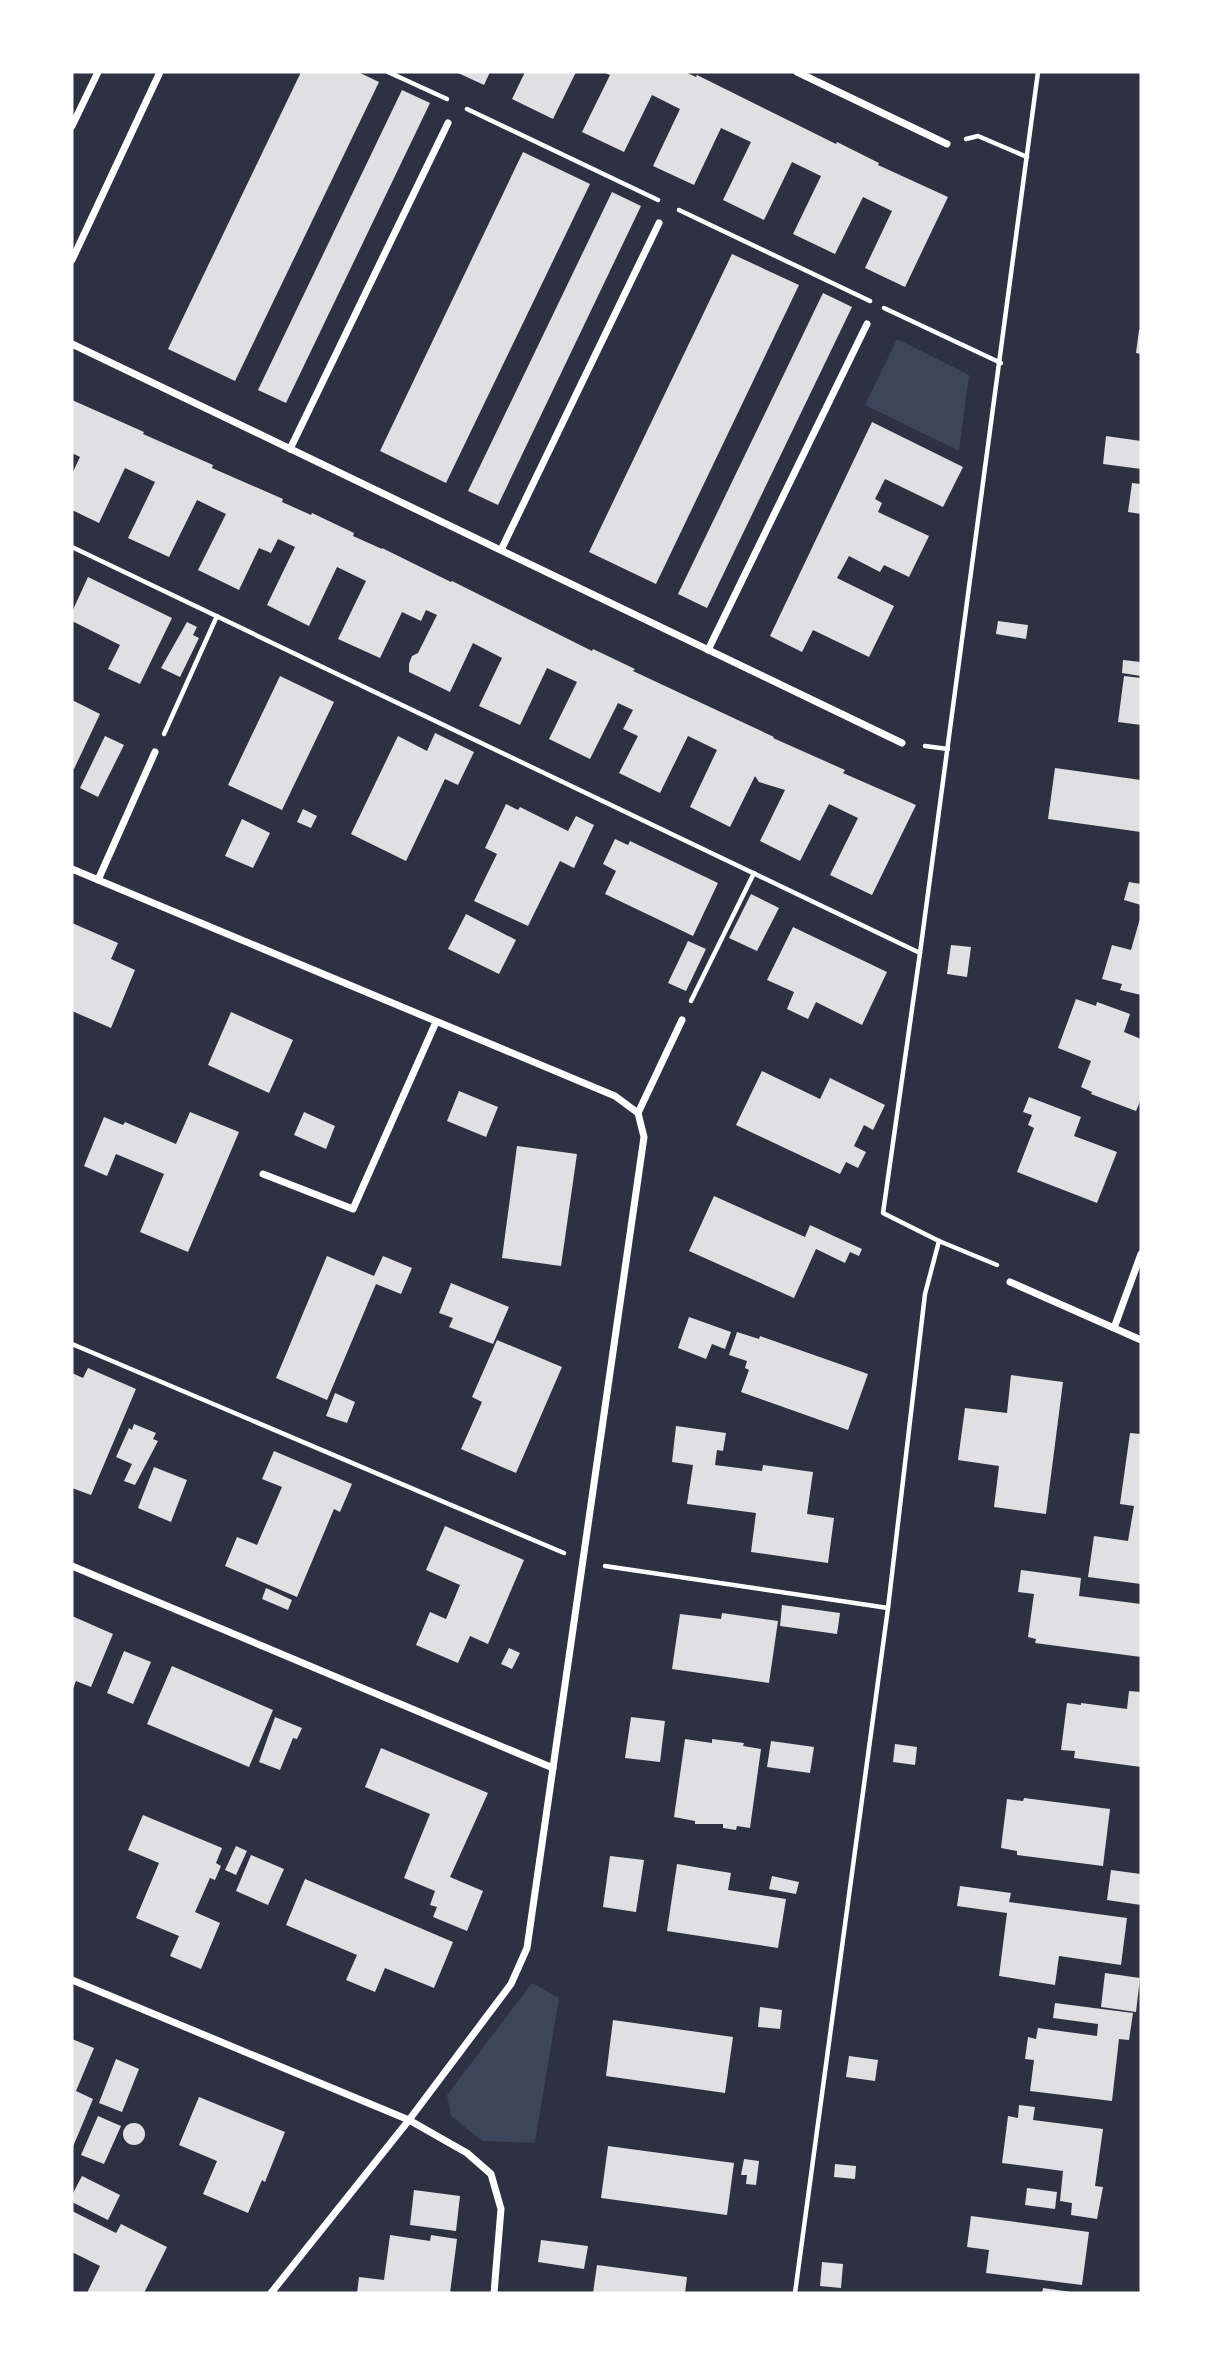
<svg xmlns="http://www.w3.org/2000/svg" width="1213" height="2365" viewBox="0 0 1213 2365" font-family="'DM Sans',sans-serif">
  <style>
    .green { fill: #3c4559 }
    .building { fill: #e0e0e3 }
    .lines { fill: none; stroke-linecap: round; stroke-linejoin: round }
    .path { stroke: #fff; stroke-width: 4.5 }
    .minor { stroke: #fff; stroke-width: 7 }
  </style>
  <rect width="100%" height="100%" fill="#2d3142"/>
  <g class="green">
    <polygon points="897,339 969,375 959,451 865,405"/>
    <polygon points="532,1983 559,1998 535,2143 482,2141 451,2116 447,2095"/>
  </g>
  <g class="building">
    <polygon points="301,72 358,72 379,82 235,381 168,349"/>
    <polygon points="456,72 490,72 484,85"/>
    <polygon points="525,72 576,72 553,119 512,99"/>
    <polygon points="603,72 685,72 696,77 697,75 836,144 837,142 879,163 878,165 948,197 905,287 865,268 892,211 863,197 835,254 793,234 821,176 792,162 764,220 723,200 751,142 721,128 694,185 653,166 680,109 652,95 624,152 582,132 610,75"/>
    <polygon points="402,90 430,103 286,403 258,390"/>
    <polygon points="523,152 590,184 446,483 380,451"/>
    <polygon points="612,192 641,206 498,505 468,491"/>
    <polygon points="732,254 799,285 656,584 589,552"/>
    <polygon points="823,293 852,307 707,608 678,594"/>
    <polygon points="1139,330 1141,330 1141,354 1136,353"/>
    <polygon points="72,400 144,432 143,434 213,465 212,468 283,499 282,502 311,515 312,513 354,533 353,536 382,549 382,548 451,582 452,581 592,651 593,649 635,669 633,671 774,737 773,738 845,770 843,773 916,805 872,895 830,875 858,818 829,804 800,861 760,841 785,790 759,782 755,776 730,827 690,807 717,750 688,736 660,793 619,773 638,736 623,729 633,710 618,703 590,759 549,739 577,682 547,668 520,725 479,706 502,658 473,643 450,692 409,672 409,664 412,656 418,653 437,615 426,610 421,621 402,612 380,658 338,639 366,581 337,567 309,626 267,605 295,547 278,539 271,553 259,548 239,590 198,570 226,514 197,500 169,557 128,538 155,482 125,468 99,523 72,510 72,474 80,457 72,453"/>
    <polygon points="872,422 963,467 943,507 885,479 875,499 882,503 878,512 929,536 909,577 884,565 880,572 849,556 837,578 894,606 869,657 813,630 802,652 770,636"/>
    <polygon points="1106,436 1141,441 1141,469 1103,464"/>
    <polygon points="1132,483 1141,484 1141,514 1128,512"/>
    <polygon points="88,577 172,618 140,684 108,669 120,645 72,621 72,612"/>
    <polygon points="998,621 1028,625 1026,639 996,634"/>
    <polygon points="187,622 197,627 193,635 199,638 180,677 161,668"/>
    <polygon points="1123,660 1141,662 1141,676 1122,673"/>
    <polygon points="280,676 334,702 282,810 228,785"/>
    <polygon points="1124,676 1141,678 1141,725 1118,722"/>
    <polygon points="72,700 100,714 74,769 72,768"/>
    <polygon points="435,733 474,752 458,785 445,779 406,861 351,834 398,736 427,751"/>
    <polygon points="105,736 124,745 98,797 80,788"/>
    <polygon points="1055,768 1141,780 1141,832 1048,819"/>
    <polygon points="506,804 518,810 520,807 568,831 576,816 594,825 574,868 560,861 528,926 474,901 497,854 485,848"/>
    <polygon points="303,809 317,816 311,828 297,822"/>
    <polygon points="242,819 270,833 253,868 225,856"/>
    <polygon points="615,839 628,845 630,841 718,883 693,936 605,894 616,871 603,864"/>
    <polygon points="1129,882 1141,884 1141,905 1124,900"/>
    <polygon points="751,894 779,908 757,951 729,938"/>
    <polygon points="466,914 516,940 499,974 448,949"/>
    <polygon points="1141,915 1141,995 1120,990 1122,984 1102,979 1112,945 1131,950"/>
    <polygon points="72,923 118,943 111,959 135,970 111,1028 72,1011"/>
    <polygon points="793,927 887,972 862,1025 816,1002 808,1019 787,1009 794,992 767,980"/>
    <polygon points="688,941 706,949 686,991 668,983"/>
    <polygon points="951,945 971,947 967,977 947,974"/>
    <polygon points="1076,999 1096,1006 1097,1002 1130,1014 1124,1032 1141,1039 1141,1099 1136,1111 1091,1094 1092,1092 1081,1087 1091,1061 1058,1048"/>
    <polygon points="231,1012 293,1040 269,1093 208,1065"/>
    <polygon points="762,1071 820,1099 830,1078 885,1105 873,1130 864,1125 854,1146 866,1152 858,1168 846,1162 840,1174 736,1125"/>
    <polygon points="459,1091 498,1107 486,1137 447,1121"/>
    <polygon points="1029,1097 1081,1117 1074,1136 1117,1152 1097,1203 1017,1172 1034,1128 1028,1125 1032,1115 1023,1112"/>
    <polygon points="190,1112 239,1132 188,1252 140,1232 164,1174 116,1154 107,1176 84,1166 104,1117 123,1125 125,1122 176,1144"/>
    <polygon points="304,1112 335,1126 326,1149 294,1135"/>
    <polygon points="517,1146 577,1154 561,1266 502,1258"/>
    <polygon points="714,1196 805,1237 810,1225 862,1249 859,1256 850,1252 845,1263 816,1249 794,1298 689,1251"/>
    <polygon points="327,1256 374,1276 383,1256 412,1268 401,1294 376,1284 327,1400 276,1378"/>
    <polygon points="451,1283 509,1307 493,1344 449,1327 453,1318 439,1313"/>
    <polygon points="689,1317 731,1332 725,1349 712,1344 706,1359 678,1348"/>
    <polygon points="737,1332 759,1339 760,1336 868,1374 848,1430 741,1392 749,1370 745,1368 747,1361 729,1355"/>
    <polygon points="497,1340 562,1367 516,1473 461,1449 482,1402 472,1397"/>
    <polygon points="88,1368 136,1389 91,1495 72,1488 72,1373 83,1378"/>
    <polygon points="1011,1375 1063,1382 1046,1514 994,1507 999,1466 958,1460 965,1408 1007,1413"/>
    <polygon points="335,1393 355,1402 347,1423 326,1416"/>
    <polygon points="134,1424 156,1433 153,1439 158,1441 135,1485 124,1481 132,1464 116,1457 129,1428 132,1430"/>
    <polygon points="676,1426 726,1433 723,1451 717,1450 715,1465 762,1471 763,1465 813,1472 807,1514 834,1518 828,1563 751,1552 756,1513 687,1504 693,1465 672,1462"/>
    <polygon points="1130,1433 1141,1434 1141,1584 1088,1577 1094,1536 1128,1541 1134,1506 1120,1504"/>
    <polygon points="274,1451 352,1484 340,1512 334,1509 297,1597 225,1566 237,1537 257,1545 282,1487 262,1479"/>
    <polygon points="154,1467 187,1480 171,1522 138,1508"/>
    <polygon points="445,1526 524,1560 488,1644 470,1636 458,1663 416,1645 430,1612 446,1619 460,1585 426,1570"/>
    <polygon points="1021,1570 1081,1578 1079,1596 1141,1604 1141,1657 1035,1643 1036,1639 1028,1637 1034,1594 1018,1592"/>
    <polygon points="266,1588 292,1600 288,1610 262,1599"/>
    <polygon points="782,1605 840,1613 837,1634 780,1626"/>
    <polygon points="722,1613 778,1621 769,1683 672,1669 680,1614 721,1619"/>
    <polygon points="72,1616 113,1634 91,1687 76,1681 72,1691"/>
    <polygon points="509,1648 520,1653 512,1669 501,1664"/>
    <polygon points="124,1651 151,1662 133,1704 107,1693"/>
    <polygon points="172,1666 273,1710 249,1767 147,1724"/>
    <polygon points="1129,1691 1141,1692 1141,1767 1074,1758 1075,1751 1061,1750 1067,1703 1081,1705 1081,1703 1127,1709"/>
    <polygon points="275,1717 302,1728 297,1739 293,1738 280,1770 259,1762"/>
    <polygon points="631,1717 665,1721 660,1762 625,1758"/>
    <polygon points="685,1739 712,1743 712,1739 744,1743 743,1746 761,1749 750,1828 737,1826 736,1830 723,1828 723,1824 695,1824 695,1821 674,1817"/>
    <polygon points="771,1741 814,1747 810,1773 767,1767"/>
    <polygon points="895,1744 917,1747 915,1765 893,1762"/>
    <polygon points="381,1748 488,1793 450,1877 483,1891 467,1931 433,1917 437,1907 430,1905 435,1891 404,1878 430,1814 365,1787"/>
    <polygon points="1024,1798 1110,1809 1103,1866 1017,1855 1017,1851 1001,1848 1007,1799 1023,1801"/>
    <polygon points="143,1815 222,1848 216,1863 221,1866 215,1880 210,1878 195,1912 220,1923 201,1969 170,1956 179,1936 136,1918 159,1863 128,1850"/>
    <polygon points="236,1846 247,1851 236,1875 225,1870"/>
    <polygon points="251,1855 284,1869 268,1905 236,1891"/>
    <polygon points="610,1856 644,1860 636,1912 603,1907"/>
    <polygon points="677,1864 731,1873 728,1890 786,1899 778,1948 667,1931"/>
    <polygon points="1111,1870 1141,1874 1141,1905 1107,1900"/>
    <polygon points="772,1876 799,1882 796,1894 769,1889"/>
    <polygon points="305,1879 453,1942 434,1988 385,1968 375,1992 346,1980 357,1955 286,1925"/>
    <polygon points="960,1886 1011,1893 1009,1902 1127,1918 1121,1965 1059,1956 1055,1985 999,1976 1007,1913 957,1906"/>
    <polygon points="1105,1973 1140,1978 1136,2012 1101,2007"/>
    <polygon points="1055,2003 1133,2013 1129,2040 1119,2039 1112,2101 1030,2091 1034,2060 1025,2059 1028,2037 1036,2039 1038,2028 1097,2036 1098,2024 1053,2018"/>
    <polygon points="760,2007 782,2010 780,2029 758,2027"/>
    <polygon points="613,2020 733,2037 725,2093 606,2076"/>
    <polygon points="72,2039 94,2048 76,2091 93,2099 72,2149"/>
    <polygon points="849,2056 878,2060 875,2081 846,2077"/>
    <polygon points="116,2059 139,2069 122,2112 99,2103"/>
    <polygon points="199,2097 285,2132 265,2182 262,2180 248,2213 203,2194 217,2161 179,2145"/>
    <polygon points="1019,2105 1035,2107 1033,2120 1103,2129 1095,2186 1103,2187 1097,2219 1071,2215 1072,2203 1060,2201 1063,2171 1002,2163 1008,2116 1018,2118"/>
    <polygon points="98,2116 121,2126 104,2164 81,2155"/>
    <circle cx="134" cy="2134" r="11"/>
    <polygon points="608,2146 734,2163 727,2215 601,2198"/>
    <polygon points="744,2159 759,2161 756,2185 746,2184 747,2175 741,2175"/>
    <polygon points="835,2164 856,2166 855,2179 834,2177"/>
    <polygon points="82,2176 120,2195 108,2220 72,2202 72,2195"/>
    <polygon points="1027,2188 1057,2192 1055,2209 1025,2205"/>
    <polygon points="414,2190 460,2196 456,2231 410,2225"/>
    <polygon points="72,2211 116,2233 121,2224 167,2247 144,2293 87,2293 100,2266 72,2252"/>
    <polygon points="971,2216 1089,2232 1082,2285 986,2273 989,2250 967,2247"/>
    <polygon points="390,2235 430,2241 431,2235 457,2239 450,2293 357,2293 359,2277 384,2280"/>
    <polygon points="541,2240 588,2246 584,2269 538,2262"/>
    <polygon points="822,2262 843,2264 841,2288 820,2286"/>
    <polygon points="597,2265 687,2277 685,2293 593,2293"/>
    <polygon points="1043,2288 1071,2292 1071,2293 1042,2293"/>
  </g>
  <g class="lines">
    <g class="path">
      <polyline points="388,72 447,99"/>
      <polyline points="467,109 658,200"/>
      <polyline points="966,139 978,136 1027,157"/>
      <polyline points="679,210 870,301"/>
      <polyline points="884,308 1001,363"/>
      <polyline points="72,547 920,953 883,1213 939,1241 997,1265"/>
      <polyline points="164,734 217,616"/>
      <polyline points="925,746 948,749"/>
      <polyline points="920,953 1038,72"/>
      <polyline points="691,1001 754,873"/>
      <polyline points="72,1344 564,1553"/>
      <polyline points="605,1566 888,1608"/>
      <polyline points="795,2293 888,1608 925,1294 939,1241"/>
    </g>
    <g class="minor">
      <polyline points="797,72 947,144"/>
      <polyline points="72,126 98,72"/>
      <polyline points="72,260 160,72"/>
      <polyline points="72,344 902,743"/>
      <polyline points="290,449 448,123"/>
      <polyline points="501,550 659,223"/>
      <polyline points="708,650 867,324"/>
      <polyline points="72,869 615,1096 638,1113"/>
      <polyline points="98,880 155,752"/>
      <polyline points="638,1113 682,1020"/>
      <polyline points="263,1174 353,1209 436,1022"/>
      <polyline points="1010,1282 1141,1340"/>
      <polyline points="1114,1328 1141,1254"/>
      <polyline points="72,1566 553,1768"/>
      <polyline points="72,1980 409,2120 467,2153 491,2174 501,2209 494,2293"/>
      <polyline points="271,2293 409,2120 511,1984 527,1948 644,1137 638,1113"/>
    </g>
  </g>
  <rect width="1213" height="2365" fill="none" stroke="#ffffff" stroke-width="147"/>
</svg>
